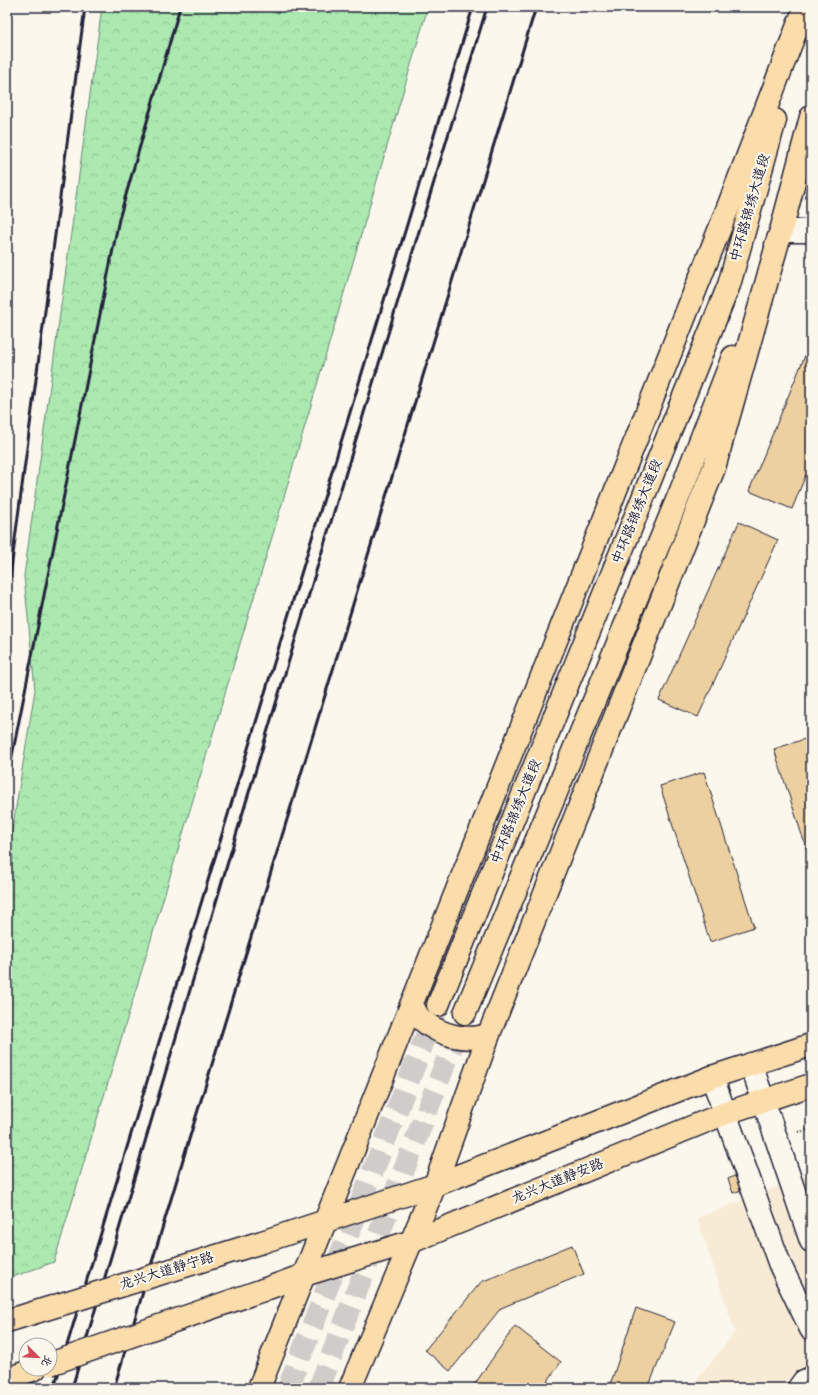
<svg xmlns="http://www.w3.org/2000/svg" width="818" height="1395" viewBox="0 0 818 1395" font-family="Dekko,'LXGW WenKai TC',sans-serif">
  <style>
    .built { fill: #f7ebd5 }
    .forest { fill: url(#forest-crowns); stroke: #668676 }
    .building { fill: #edd0a0; stroke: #22223b }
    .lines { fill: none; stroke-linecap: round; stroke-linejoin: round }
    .major-tunnel { stroke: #d0ccc9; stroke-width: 22; stroke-dasharray: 22 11; stroke-linecap: butt }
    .minor-casing { stroke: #22223b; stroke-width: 25 }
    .major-casing { stroke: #22223b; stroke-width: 25 }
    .path { stroke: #22223b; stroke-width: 2.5; stroke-dasharray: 1 3; stroke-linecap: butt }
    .minor { stroke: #fbf7ec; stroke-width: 22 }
    .major { stroke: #fbddab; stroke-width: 22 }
    .rail { stroke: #22223b; stroke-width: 3 }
    .major-bridge-casing { stroke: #22223b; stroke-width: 25; stroke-linecap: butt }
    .major-bridge { stroke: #fbddab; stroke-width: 22 }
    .labels { text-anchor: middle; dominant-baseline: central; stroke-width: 4; stroke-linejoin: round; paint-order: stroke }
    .street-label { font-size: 14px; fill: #22223b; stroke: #fbf7ec }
  </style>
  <defs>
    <pattern id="forest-crowns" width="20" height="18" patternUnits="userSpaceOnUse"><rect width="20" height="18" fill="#abe9b0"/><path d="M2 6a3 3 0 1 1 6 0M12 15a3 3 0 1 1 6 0" fill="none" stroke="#93c898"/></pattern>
  </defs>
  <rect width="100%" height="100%" fill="#fbf7ec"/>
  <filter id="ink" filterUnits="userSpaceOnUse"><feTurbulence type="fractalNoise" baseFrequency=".025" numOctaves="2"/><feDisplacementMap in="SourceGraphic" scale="8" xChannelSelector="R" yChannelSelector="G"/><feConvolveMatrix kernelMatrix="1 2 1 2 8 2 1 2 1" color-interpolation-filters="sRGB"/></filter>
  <g filter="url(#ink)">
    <polygon class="built" points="811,1174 811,1388 690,1388 735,1332 697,1218"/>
    <polygon class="forest" points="102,7 428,7 279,514 54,1262 7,1279 7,862 35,690 24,576"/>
    <g class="building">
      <polygon points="811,341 811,462 792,509 749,491"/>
      <polygon points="739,522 778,540 698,717 659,700"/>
      <polygon points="811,737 811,863 774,749"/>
      <polygon points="704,772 754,927 710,942 660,786"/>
      <polygon points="738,1174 744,1189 733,1193 728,1179"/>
      <polygon points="572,1245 584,1274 501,1308 450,1371 425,1350 481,1282"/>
      <polygon points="636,1308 675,1322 648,1388 609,1388"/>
      <polygon points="515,1326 561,1362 543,1388 472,1388"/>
    </g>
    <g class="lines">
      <g class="major-tunnel">
        <polyline points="288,1388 437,1008"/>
        <polyline points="319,1388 465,1013"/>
      </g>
      <g class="minor-casing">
        <g id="minor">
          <polyline points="781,231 811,231"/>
          <polyline points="751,1064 811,1241"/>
          <polyline points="712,1077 780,1265 811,1329"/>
          <polyline points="799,1388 804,1381 811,1378"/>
        </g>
      </g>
      <g class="major-casing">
        <g id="major">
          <polyline points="776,245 781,231 811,117"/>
          <path d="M411,1005C414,1010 418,1017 422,1020C439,1035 469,1043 489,1034"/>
          <polyline points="438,1005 729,285 775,120"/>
          <polyline points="465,1013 682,488 733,357"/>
          <polyline points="262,1242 435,1185 712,1077 811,1045"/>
          <polyline points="263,1290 304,1275 413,1241 726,1113 811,1085"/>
          <polyline points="7,1379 35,1369"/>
          <polyline points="259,1388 720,228 805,7"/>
          <polyline points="350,1388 435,1185 489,1034 714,468 781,231"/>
        </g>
      </g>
      <polyline class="path" points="798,1132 811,1129"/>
      <use href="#minor" class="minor"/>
      <use href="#major" class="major"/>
      <g class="rail">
        <polyline points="7,600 85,7"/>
        <polyline points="7,781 119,219 180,7"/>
        <polyline points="54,1388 473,7"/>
        <polyline points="72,1388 230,855 487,7"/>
        <path d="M114,1388C252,927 396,468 536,7"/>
      </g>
      <g class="major-bridge-casing">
        <g id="major-bridge">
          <polyline points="7,1321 262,1242"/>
          <polyline points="50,1364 263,1290"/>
        </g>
      </g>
      <use href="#major-bridge" class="major-bridge"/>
    </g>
  </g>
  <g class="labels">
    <g class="street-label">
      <text transform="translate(751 208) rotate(-74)">中环路锦绣大道段</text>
      <text transform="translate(638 512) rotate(-68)">中环路锦绣大道段</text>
      <text transform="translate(517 812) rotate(-68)">中环路锦绣大道段</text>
      <text transform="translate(558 1182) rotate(-22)">龙兴大道静安路</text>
      <text transform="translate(167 1272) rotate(-17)">龙兴大道静宁路</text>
    </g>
  </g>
  <rect width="818" height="1395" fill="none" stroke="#fbf7ec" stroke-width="24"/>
  <rect x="12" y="12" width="794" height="1371" fill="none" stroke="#22223b" stroke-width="1.5" filter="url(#ink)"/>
  <g transform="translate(38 1357) rotate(114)"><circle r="19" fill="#fbf7ec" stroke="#a4a2a5"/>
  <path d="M0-3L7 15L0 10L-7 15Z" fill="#d1495b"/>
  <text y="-6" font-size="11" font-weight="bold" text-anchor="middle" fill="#22223b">北</text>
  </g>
</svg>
